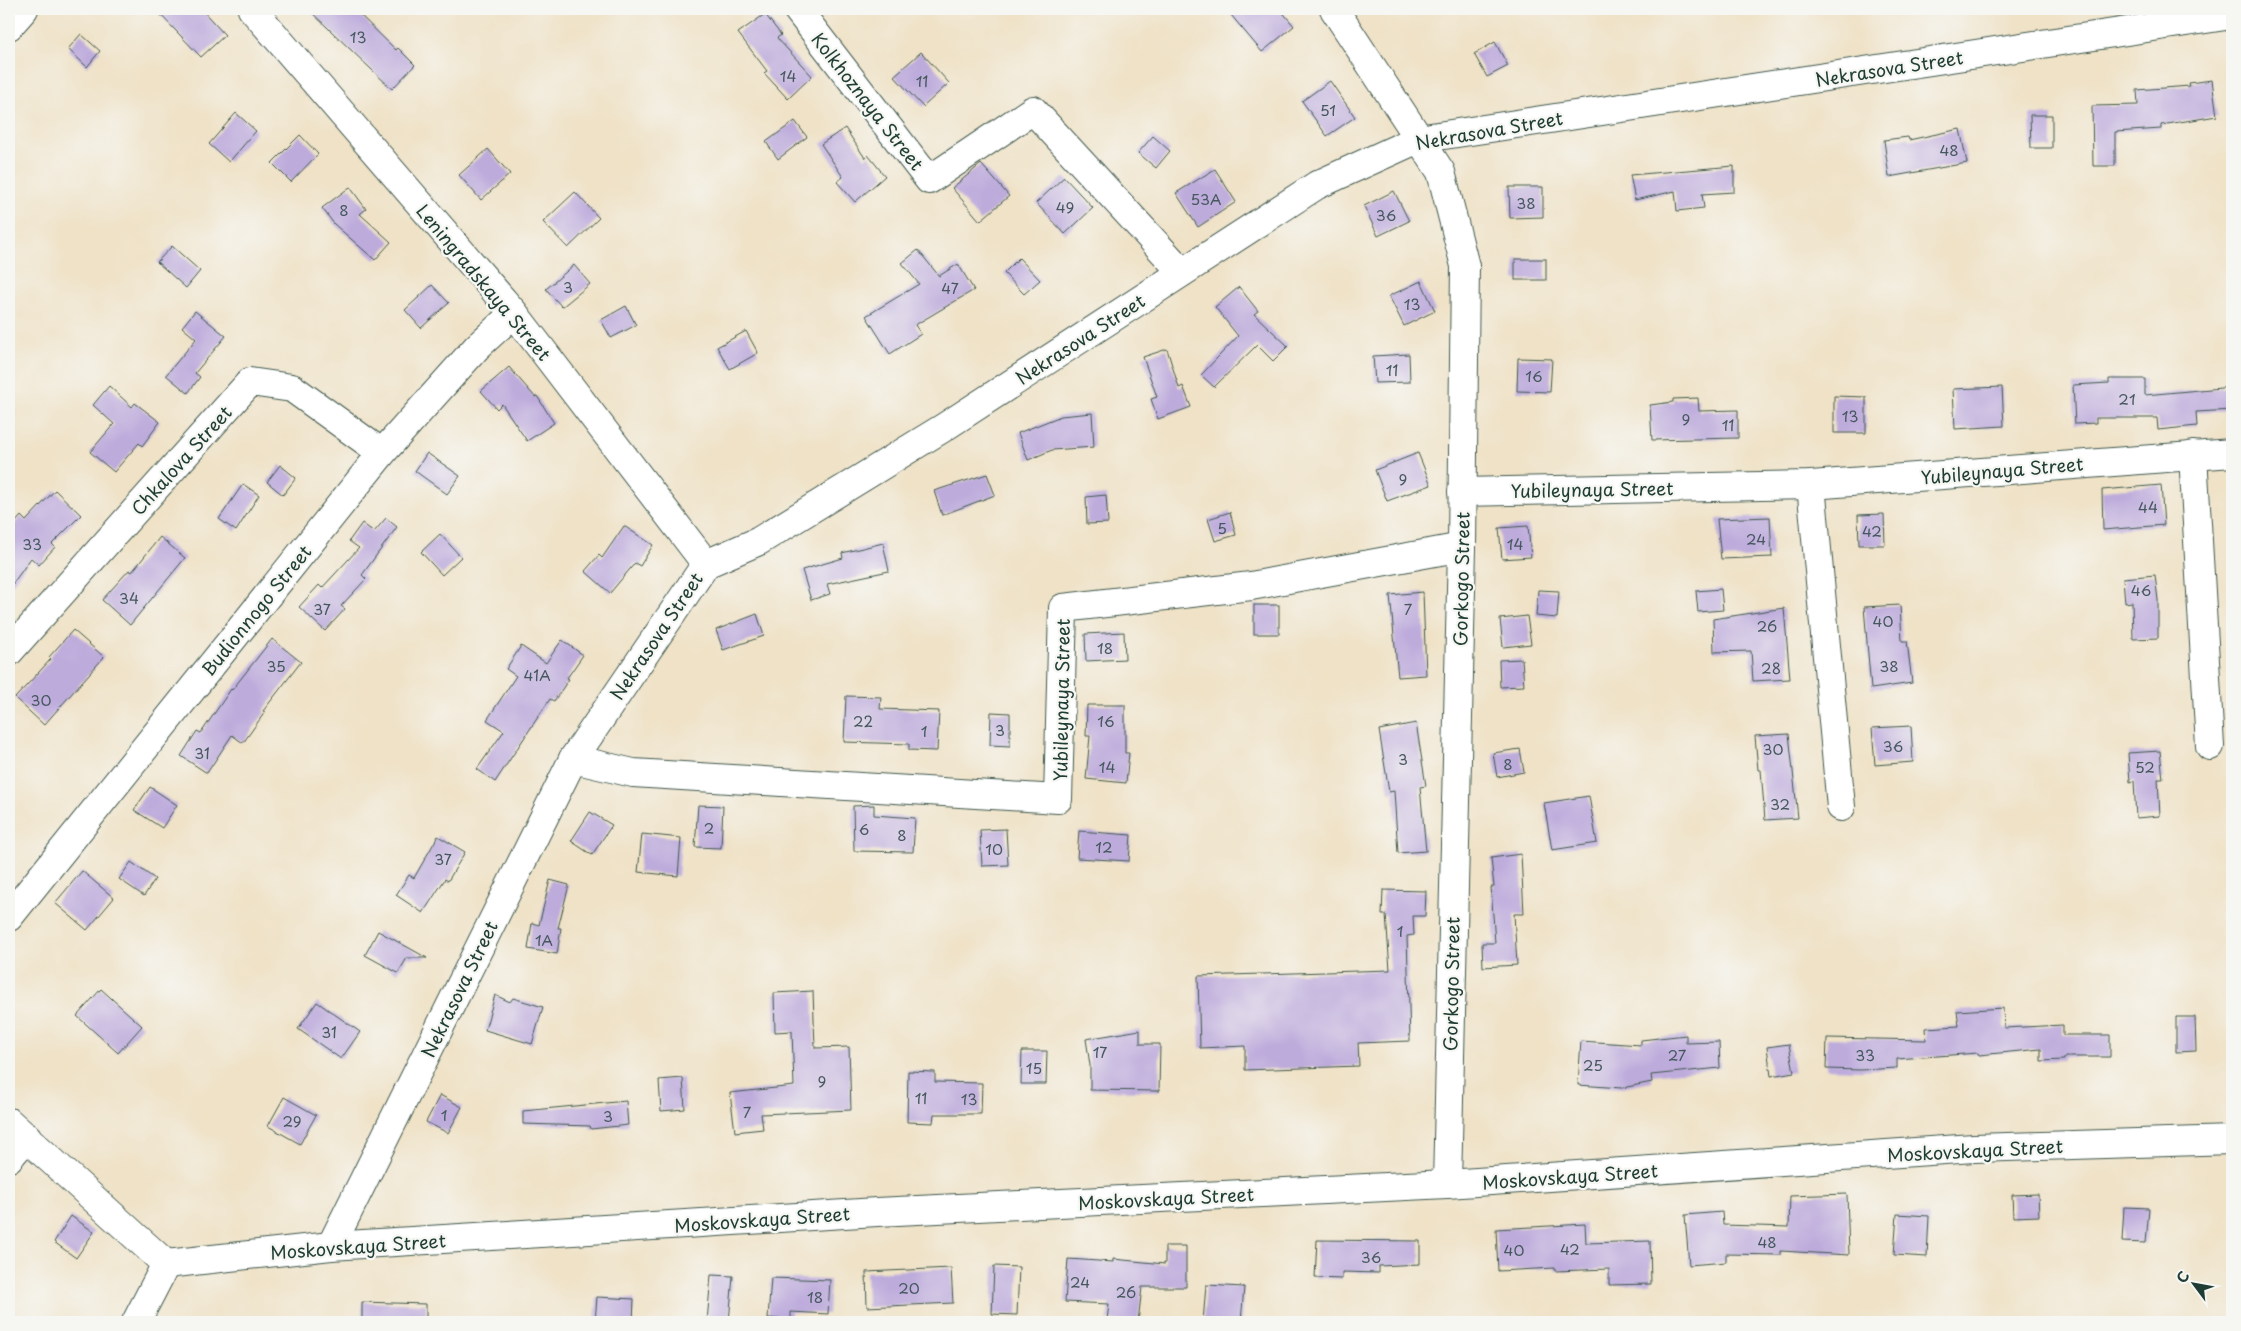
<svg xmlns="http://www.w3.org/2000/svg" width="2241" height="1331" viewBox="0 0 2241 1331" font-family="'Playpen Sans',sans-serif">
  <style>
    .building { fill: #bdabdc }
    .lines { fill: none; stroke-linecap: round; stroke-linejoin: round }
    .minor-casing { stroke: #3e564a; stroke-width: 30 }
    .minor { stroke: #fff; stroke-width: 28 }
    .labels { text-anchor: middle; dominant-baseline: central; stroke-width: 4.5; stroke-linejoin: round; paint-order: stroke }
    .number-label { font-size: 15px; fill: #46585e }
    .street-label { font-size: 18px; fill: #1f3d34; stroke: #f6f6f2 }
  </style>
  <rect width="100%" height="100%" fill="#f6f6f2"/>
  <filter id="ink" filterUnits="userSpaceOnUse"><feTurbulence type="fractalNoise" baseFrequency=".02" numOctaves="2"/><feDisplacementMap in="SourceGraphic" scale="10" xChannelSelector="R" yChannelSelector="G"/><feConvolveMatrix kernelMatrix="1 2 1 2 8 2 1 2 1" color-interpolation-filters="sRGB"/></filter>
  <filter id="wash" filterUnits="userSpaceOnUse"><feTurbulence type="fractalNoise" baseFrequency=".0096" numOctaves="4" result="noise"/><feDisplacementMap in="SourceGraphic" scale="20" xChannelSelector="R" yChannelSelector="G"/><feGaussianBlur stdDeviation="1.12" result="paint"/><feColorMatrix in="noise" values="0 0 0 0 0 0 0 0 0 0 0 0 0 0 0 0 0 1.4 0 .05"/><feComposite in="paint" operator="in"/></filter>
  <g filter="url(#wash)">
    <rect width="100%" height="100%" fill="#efe2c7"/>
    <g id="blocks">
      <g class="building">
        <polygon points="155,9 201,9 225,35 201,57"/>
        <polygon points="308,9 354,9 396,50 398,48 415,65 392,89"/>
        <polygon points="1226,9 1280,9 1294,26 1262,52"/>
        <polygon points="765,14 781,35 777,38 812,76 788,99 764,73 767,71 738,33"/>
        <polygon points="81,34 100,51 87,67 68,49"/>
        <polygon points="1495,42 1508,66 1487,77 1474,54"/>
        <polygon points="921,52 949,83 923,107 894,76"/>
        <polygon points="2212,80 2217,116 2161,125 2161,129 2115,132 2115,166 2093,166 2092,106 2138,105 2137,90 2190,86 2189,83"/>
        <polygon points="1330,81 1355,117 1327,136 1302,101"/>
        <polygon points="236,113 256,131 229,162 209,144"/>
        <polygon points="2030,115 2052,115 2052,148 2031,148"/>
        <polygon points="795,121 807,137 778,159 766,142"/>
        <polygon points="845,128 865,158 868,155 885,176 855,202 837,182 843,177 821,144"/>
        <polygon points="1960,129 1967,163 1889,177 1884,140 1908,137 1909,140"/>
        <polygon points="300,135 318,154 291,182 272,163"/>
        <polygon points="1153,136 1170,151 1156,168 1138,153"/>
        <polygon points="488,149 510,174 481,200 459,175"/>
        <polygon points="981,164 1009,196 980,221 952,188"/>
        <polygon points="1734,166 1734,192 1702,194 1704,208 1677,211 1675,191 1635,200 1630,175"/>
        <polygon points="1215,169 1236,202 1198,227 1176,193"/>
        <polygon points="1064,177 1093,208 1065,234 1036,203"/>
        <polygon points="350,187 366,209 360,214 391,242 375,260 334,224 322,208"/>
        <polygon points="1509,187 1543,187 1543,217 1510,218"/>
        <polygon points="1394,191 1409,221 1378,236 1364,206"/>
        <polygon points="575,192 599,218 568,248 543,222"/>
        <polygon points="172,246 200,271 186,288 157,262"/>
        <polygon points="918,250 939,276 958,264 974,290 915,325 921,334 890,354 866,316 919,284 902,263"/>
        <polygon points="1019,258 1040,280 1024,294 1004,273"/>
        <rect x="1515" y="259" width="31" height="21"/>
        <polygon points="574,265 590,284 562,307 546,289"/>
        <polygon points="1421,281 1435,311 1404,326 1389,296"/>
        <polygon points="432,285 449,303 421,328 405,310"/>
        <polygon points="1239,287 1258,311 1254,314 1288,346 1273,361 1257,345 1214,387 1201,375 1238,336 1215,307"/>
        <polygon points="626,306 636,325 611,338 601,320"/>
        <polygon points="195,311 226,336 195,373 200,377 188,393 166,375 196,339 182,327"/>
        <polygon points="746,331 758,353 730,369 717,347"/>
        <polygon points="1167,349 1179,388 1183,386 1191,407 1158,419 1151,399 1157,397 1143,357"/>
        <polygon points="1409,354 1410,382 1375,383 1373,356"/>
        <polygon points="1518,358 1552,359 1550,392 1517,391"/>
        <polygon points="509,367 535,397 537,396 554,423 527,441 502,404 497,409 481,391"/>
        <polygon points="2109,379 2145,379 2145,395 2232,387 2232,410 2196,412 2197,426 2158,430 2157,418 2096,418 2096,423 2075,424 2073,385 2109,383"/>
        <polygon points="109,386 132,407 135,403 160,422 142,446 139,443 114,472 90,452 114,424 93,405"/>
        <polygon points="2002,387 2004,426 1955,429 1953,389"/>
        <polygon points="1834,396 1866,397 1866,433 1834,433"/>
        <polygon points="1698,398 1699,411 1738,410 1738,438 1652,440 1650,405 1673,402 1673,399"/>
        <polygon points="1092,413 1094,447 1052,450 1028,460 1018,433 1061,416"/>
        <polygon points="427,453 460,476 447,494 415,471"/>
        <polygon points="1418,453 1431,485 1387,501 1375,470"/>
        <polygon points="280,465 296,478 283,495 267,482"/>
        <polygon points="987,474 995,495 942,515 934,491"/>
        <polygon points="243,484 259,495 236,531 219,519"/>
        <polygon points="2161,485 2164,525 2103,530 2102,490"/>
        <polygon points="55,490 81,515 52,544 55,547 39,565 31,558 9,589 9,530 21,516 26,521"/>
        <polygon points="1106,495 1108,523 1087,524 1086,497"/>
        <polygon points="1230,512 1236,535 1215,541 1208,519"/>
        <polygon points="1884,514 1885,545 1859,545 1858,515"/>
        <polygon points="1770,517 1772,557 1721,559 1717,519"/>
        <polygon points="386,518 397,527 362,575 366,579 341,606 345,609 325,631 299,607 319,585 322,588 359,548 349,541 362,523 374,532"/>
        <polygon points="624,526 653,545 640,566 635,563 610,593 585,571 599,555 602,558"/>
        <polygon points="1528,526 1531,557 1502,559 1499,528"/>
        <polygon points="440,534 461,557 442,575 421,552"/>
        <polygon points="160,537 185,558 130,625 102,600 129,570 132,572"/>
        <polygon points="883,543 889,571 827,584 830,594 811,600 802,570 843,558 842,553"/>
        <polygon points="2155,575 2158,600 2158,638 2133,639 2132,602 2125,603 2123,578"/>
        <polygon points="1721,589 1723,610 1698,612 1696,591"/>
        <polygon points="1538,590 1559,591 1557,618 1536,616"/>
        <polygon points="1423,592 1426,675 1398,677 1390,595"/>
        <rect x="1254" y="605" width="25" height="29"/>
        <polygon points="1900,605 1902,641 1907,641 1912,683 1871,689 1864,607"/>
        <polygon points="1784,608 1790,679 1753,681 1751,651 1714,652 1713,619"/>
        <polygon points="757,614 764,636 723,650 716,630"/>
        <polygon points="1527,616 1531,644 1503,647 1500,619"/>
        <polygon points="73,630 104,657 44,725 15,698 51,659 49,657"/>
        <polygon points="1124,632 1125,659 1086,661 1085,634"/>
        <polygon points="272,639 301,662 263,711 265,712 243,743 232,735 207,773 181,756 197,731 201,733 231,689 232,690"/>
        <polygon points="562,640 583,655 567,678 569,679 554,701 550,699 495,782 477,769 504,731 487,720 516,676 506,669 521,646 546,663"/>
        <polygon points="1522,659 1524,686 1500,687 1499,660"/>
        <polygon points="846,696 881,697 880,709 939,711 937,751 909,750 909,744 844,742"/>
        <polygon points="1087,705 1125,705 1125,753 1129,753 1126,783 1086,779 1090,736 1086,736"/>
        <polygon points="991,712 1010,713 1010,746 990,745"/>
        <polygon points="1416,723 1426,786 1420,787 1426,851 1398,853 1394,791 1389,792 1379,730"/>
        <polygon points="1911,726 1913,762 1875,765 1872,728"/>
        <polygon points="1789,734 1798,818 1765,820 1761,770 1758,770 1755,736"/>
        <polygon points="1520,749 1524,772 1497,777 1493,753"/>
        <polygon points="2160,751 2163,779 2158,779 2160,816 2136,818 2134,781 2130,782 2128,753"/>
        <polygon points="150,787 177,805 162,828 134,810"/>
        <polygon points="1589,796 1597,843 1552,850 1544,803"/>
        <polygon points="698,805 723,806 721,848 695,847"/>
        <polygon points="874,805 874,815 915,818 913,852 854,851 853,806"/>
        <polygon points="590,812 612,825 592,855 571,841"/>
        <polygon points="1006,829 1008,865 982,866 980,830"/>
        <polygon points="1079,831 1131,835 1129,861 1077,858"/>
        <polygon points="642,834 681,838 678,876 638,872"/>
        <polygon points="438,836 465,852 448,881 445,879 423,913 396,895 409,875 414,878"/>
        <polygon points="1521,854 1524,914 1514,914 1517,965 1483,967 1482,943 1495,943 1491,887 1494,887 1491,858"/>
        <polygon points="131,862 155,879 144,896 119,879"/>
        <polygon points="82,871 114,898 87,930 55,903"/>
        <polygon points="550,880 569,885 558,928 561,928 557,954 528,949 532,923 539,925"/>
        <polygon points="1383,890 1426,891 1425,916 1413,916 1414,935 1407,936 1410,1041 1358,1043 1359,1066 1245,1070 1245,1046 1200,1048 1198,976 1390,970 1386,915 1382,915"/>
        <polygon points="378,931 411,949 427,958 407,958 398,973 365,955"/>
        <polygon points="101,989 142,1026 118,1053 77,1016"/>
        <polygon points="813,991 815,1048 849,1047 851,1110 761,1114 763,1129 735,1132 730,1093 794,1086 792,1031 775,1032 774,993"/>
        <polygon points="495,995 510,1002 513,998 543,1007 532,1044 485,1030"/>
        <polygon points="317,1002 360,1032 341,1059 298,1029"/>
        <polygon points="2003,1008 2004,1028 2063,1025 2063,1035 2110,1035 2110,1057 2064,1057 2064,1060 2041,1061 2041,1049 1979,1055 1978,1053 1897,1059 1897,1068 1860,1070 1826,1069 1827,1038 1926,1040 1925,1028 1959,1026 1957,1011"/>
        <polygon points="2176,1017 2195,1017 2196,1051 2176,1052"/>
        <polygon points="1140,1030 1140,1044 1160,1044 1159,1091 1090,1090 1090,1065 1086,1039"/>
        <polygon points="1686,1035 1686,1043 1719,1042 1720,1068 1651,1075 1652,1082 1622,1088 1578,1085 1581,1041 1641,1045 1641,1040"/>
        <polygon points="1789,1044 1794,1072 1771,1076 1767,1047"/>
        <polygon points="1022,1051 1047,1051 1046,1084 1021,1084"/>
        <polygon points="908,1071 935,1072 935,1082 982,1083 981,1114 934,1114 933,1123 907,1122"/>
        <polygon points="683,1078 685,1109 661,1111 659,1080"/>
        <polygon points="440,1095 462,1107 448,1133 426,1122"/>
        <polygon points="284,1097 316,1115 300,1144 268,1126"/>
        <polygon points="626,1101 628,1125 591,1129 590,1126 523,1124 523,1111"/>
        <polygon points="1847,1194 1849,1255 1781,1251 1781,1255 1726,1254 1726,1262 1689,1265 1685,1215 1722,1212 1723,1225 1789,1227 1790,1196"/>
        <polygon points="2038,1194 2039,1216 2013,1217 2012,1195"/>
        <polygon points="2124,1207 2149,1208 2146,1243 2122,1242"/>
        <polygon points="1897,1214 1929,1216 1927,1257 1894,1255"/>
        <polygon points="71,1216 94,1232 76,1258 54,1242"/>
        <polygon points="1585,1224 1586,1243 1650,1241 1651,1284 1609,1285 1609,1269 1555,1271 1555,1268 1498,1271 1496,1229"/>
        <polygon points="1317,1240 1420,1241 1420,1264 1379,1266 1379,1273 1342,1272 1342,1279 1315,1278"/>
        <polygon points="1165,1246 1186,1246 1186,1287 1142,1287 1138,1322 1107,1320 1109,1304 1065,1302 1068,1259 1113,1262 1113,1259 1165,1264"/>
        <polygon points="994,1266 1019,1267 1017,1315 992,1314"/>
        <polygon points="951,1268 953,1303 867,1307 866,1272"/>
        <polygon points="711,1275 733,1276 729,1322 707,1322"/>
        <polygon points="771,1278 830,1280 828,1314 791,1312 791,1320 768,1318"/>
        <polygon points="1206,1285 1244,1287 1241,1322 1203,1322"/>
        <polygon points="597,1297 634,1299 633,1322 595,1322"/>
        <polygon points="362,1302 426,1304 426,1322 362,1322"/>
      </g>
    </g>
  </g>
  <g filter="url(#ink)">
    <use href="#blocks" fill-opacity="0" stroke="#3e564a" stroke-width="1"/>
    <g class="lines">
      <g class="minor-casing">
        <g id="minor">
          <polyline points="252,9 514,313 706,564"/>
          <polyline points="797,9 929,180 1033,110 1182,272"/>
          <polyline points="1334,9 1441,172 1465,266 1462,547 1447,1184"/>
          <polyline points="9,26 24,9"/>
          <polyline points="2193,455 2210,746"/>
          <polyline points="1811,485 1841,807"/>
          <polyline points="1462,492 1811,485 2232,453"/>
          <polyline points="9,652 250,382 292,388 382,453"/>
          <polyline points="573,759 633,773 1058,799 1063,608 1251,586 1462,547"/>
          <polyline points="9,917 382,453 477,347 514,313"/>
          <polyline points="9,1122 166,1264"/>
          <polyline points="9,1158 27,1137"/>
          <polyline points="331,1246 573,759 706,564 759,541 943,428 1317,185 1418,139 2232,15"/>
          <polyline points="136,1322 166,1264 331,1246 877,1212 1447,1184 1974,1148 2232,1140"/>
        </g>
      </g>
      <use href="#minor" class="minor"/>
    </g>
  </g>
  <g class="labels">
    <g class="number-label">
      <text x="358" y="36">13</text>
      <text x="788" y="75">14</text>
      <text x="922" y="80">11</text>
      <text x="1328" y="109">51</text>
      <text x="1949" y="149">48</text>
      <text x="1206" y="198">53А</text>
      <text x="1526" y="202">38</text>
      <text x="1065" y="206">49</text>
      <text x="344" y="209">8</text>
      <text x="1386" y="214">36</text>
      <text x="568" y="286">3</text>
      <text x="950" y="287">47</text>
      <text x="1412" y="303">13</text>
      <text x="1392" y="369">11</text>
      <text x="1534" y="375">16</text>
      <text x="2127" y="398">21</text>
      <text x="1850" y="415">13</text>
      <text x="1686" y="418">9</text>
      <text x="1728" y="424">11</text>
      <text x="1403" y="478">9</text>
      <text x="2148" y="506">44</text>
      <text x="1222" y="527">5</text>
      <text x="1872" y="530">42</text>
      <text x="1756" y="538">24</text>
      <text x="32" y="543">33</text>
      <text x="1515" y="543">14</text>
      <text x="2141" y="589">46</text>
      <text x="129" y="597">34</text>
      <text x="322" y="608">37</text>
      <text x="1408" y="608">7</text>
      <text x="1883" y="620">40</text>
      <text x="1767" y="625">26</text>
      <text x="1105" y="647">18</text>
      <text x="276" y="665">35</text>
      <text x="1889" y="665">38</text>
      <text x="1771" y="667">28</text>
      <text x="537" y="674">41А</text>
      <text x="41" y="699">30</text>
      <text x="863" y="720">22</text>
      <text x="1106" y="720">16</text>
      <text x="1000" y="729">3</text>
      <text x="924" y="730">1</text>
      <text x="1893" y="745">36</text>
      <text x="1773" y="748">30</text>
      <text x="202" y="752">31</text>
      <text x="1403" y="758">3</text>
      <text x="1508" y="763">8</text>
      <text x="1107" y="766">14</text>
      <text x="2145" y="766">52</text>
      <text x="1780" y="803">32</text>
      <text x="709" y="827">2</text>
      <text x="864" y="828">6</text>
      <text x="902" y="834">8</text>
      <text x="1104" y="846">12</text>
      <text x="994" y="848">10</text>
      <text x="443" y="858">37</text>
      <text x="1400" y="930">1</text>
      <text x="544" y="939">1А</text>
      <text x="329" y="1031">31</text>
      <text x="1100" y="1051">17</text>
      <text x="1677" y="1054">27</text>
      <text x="1865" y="1054">33</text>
      <text x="1593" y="1064">25</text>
      <text x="1034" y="1067">15</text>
      <text x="822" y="1080">9</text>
      <text x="921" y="1097">11</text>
      <text x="969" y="1098">13</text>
      <text x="747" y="1111">7</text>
      <text x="444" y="1114">1</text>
      <text x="608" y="1115">3</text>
      <text x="292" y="1120">29</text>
      <text x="1767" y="1241">48</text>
      <text x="1570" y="1248">42</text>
      <text x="1514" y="1249">40</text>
      <text x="1371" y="1256">36</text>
      <text x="1080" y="1281">24</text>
      <text x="909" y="1287">20</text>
      <text x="1126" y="1291">26</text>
      <text x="815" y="1296">18</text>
    </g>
    <g class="street-label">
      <text transform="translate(1889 68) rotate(-9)">Nekrasova Street</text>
      <text transform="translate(868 101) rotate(52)">Kolkhoznaya Street</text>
      <text transform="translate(1489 130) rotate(-10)">Nekrasova Street</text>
      <text transform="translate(484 282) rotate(50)">Leningradskaya Street</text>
      <text transform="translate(1080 339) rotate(-33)">Nekrasova Street</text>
      <text transform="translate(181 460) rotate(-48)">Chkalova Street</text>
      <text transform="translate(2002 470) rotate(-5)">Yubileynaya Street</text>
      <text transform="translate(1592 489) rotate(-1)">Yubileynaya Street</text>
      <text transform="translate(1461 579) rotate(-89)">Gorkogo Street</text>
      <text transform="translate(256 610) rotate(-51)">Budionnogo Street</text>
      <text transform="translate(656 636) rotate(-56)">Nekrasova Street</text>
      <text transform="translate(1061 700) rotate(-89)">Yubileynaya Street</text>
      <text transform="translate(1451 984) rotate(-89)">Gorkogo Street</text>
      <text transform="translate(459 989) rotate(-64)">Nekrasova Street</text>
      <text transform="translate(1975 1150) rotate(-3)">Moskovskaya Street</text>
      <text transform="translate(1570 1176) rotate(-4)">Moskovskaya Street</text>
      <text transform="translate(1166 1198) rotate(-3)">Moskovskaya Street</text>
      <text transform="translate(762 1219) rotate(-4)">Moskovskaya Street</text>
      <text transform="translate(358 1246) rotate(-4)">Moskovskaya Street</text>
    </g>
  </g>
  <rect width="2241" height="1331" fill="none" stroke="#f6f6f2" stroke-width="30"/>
  <g transform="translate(2194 1284) rotate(302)" stroke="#f6f6f2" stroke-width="4" paint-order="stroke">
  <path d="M0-4L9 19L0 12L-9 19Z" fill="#1f3d34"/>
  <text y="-8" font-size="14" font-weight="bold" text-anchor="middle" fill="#1f3d34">С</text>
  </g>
</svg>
